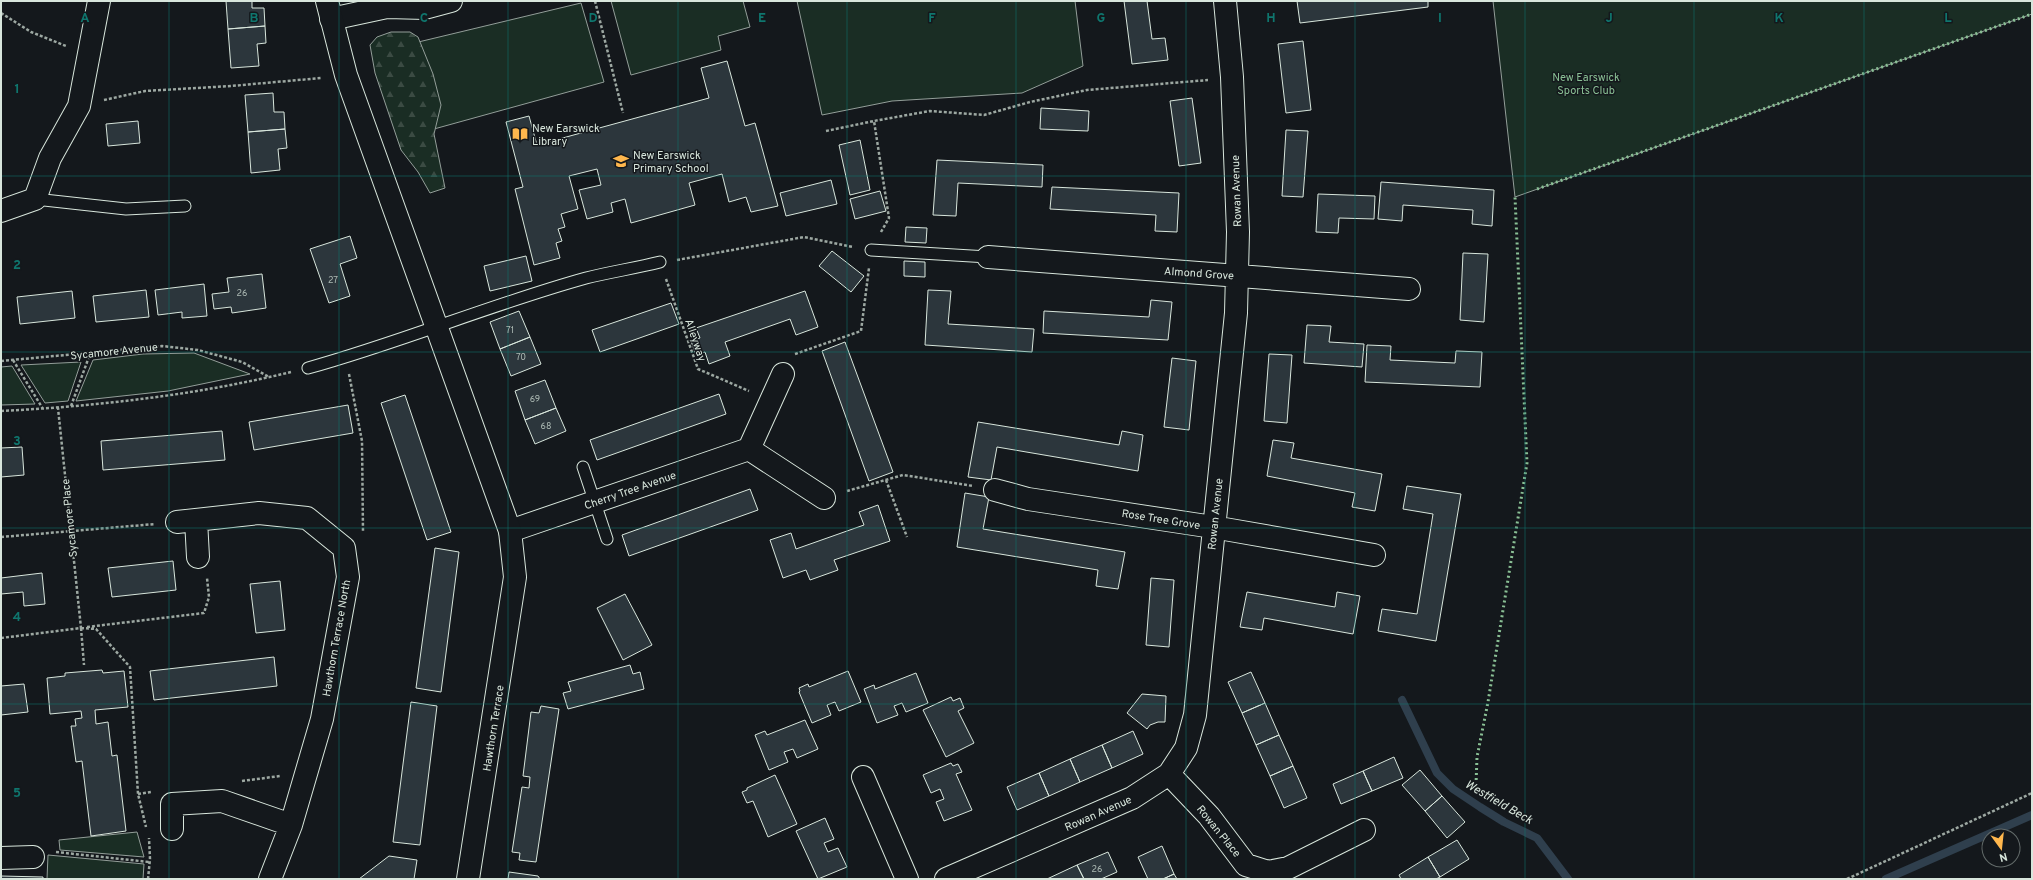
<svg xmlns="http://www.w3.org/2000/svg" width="2033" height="880" viewBox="0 0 2033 880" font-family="Overpass,sans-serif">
<defs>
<pattern id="forest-firs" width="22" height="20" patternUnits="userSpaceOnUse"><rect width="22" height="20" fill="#1a2d24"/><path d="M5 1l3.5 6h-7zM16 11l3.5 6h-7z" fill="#3b4b43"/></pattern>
</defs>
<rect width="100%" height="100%" fill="#14181c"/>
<!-- green -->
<path fill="#1a2d24" stroke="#939e99" d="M 611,1 L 743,1 L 750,27 L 718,36 L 721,50 L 631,75 Z
M 797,1 L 1075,1 L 1083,66 L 1022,93 L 892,101 L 822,115 Z
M 1493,1 L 2032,1 L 2032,14 L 1515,197 Z
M 581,3 L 604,82 L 434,129 L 410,44 Z
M 194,353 L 250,374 L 168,391 L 76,401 L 93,360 L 143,354 Z
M 81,362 L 68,401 L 45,403 L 21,365 Z
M 12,366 L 35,404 L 1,405 L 1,367 Z
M 137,832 L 144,857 L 60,850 L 59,840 Z
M 48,855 L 144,864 L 143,879 L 47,879 Z"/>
<!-- forest -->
<path fill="url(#forest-firs)" stroke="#939e99" d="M 391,32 L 410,32 L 418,37 L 433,74 L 441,105 L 434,134 L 445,188 L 430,193 L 418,172 L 401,150 L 375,73 L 370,45 L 377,37 Z"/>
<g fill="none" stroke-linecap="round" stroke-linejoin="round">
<!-- stream -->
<path stroke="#2f3f4d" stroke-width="8" d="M 1402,700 L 1437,773 L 1453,789 L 1480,807 L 1504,822 L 1537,838 L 1568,879
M 1886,879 L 2032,815"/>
</g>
<!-- building -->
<path fill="#2c363c" stroke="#d8e6dc" d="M 226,1 L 252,1 L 252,8 L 264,8 L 265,26 L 228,29 Z
M 1124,1 L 1147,1 L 1152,39 L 1165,38 L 1168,60 L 1132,64 Z
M 1297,1 L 1428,1 L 1428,7 L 1300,23 Z
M 265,26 L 266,43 L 257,44 L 259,66 L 231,68 L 228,29 Z
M 1303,41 L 1311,110 L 1286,113 L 1278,44 Z
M 727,61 L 745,126 L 755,123 L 778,206 L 751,212 L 746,197 L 729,202 L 722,174 L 689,183 L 695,205 L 631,223 L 625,199 L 611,203 L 613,212 L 587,219 L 579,190 L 601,185 L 597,169 L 569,176 L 578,209 L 561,214 L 565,227 L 558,229 L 562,241 L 556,243 L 560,258 L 534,265 L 515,189 L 523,187 L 506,122 L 529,116 L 537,145 L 709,98 L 701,68 Z
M 273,93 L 274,112 L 284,112 L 285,129 L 248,132 L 245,95 Z
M 1192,98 L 1201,163 L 1179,166 L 1170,101 Z
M 1041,108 L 1089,111 L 1088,131 L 1040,129 Z
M 138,121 L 140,143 L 108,146 L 106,124 Z
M 285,129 L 287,148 L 278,149 L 280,170 L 251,173 L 248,132 Z
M 1286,130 L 1308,131 L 1303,197 L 1282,196 Z
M 860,140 L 870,190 L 850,195 L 839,145 Z
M 937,160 L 1043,165 L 1042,187 L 958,183 L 956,216 L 933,215 Z
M 831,180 L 837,204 L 786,216 L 780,193 Z
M 1381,182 L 1494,190 L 1492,226 L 1472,224 L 1473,210 L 1403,205 L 1402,221 L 1378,219 Z
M 1052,187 L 1179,193 L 1177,232 L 1155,231 L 1156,215 L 1050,209 Z
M 880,191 L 886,211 L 855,219 L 850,199 Z
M 1318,194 L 1375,196 L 1374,219 L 1339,218 L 1338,233 L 1316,232 Z
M 906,227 L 927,228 L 926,243 L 905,242 Z
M 350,236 L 357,258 L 340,264 L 350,296 L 329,303 L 310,249 Z
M 832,251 L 864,276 L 851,292 L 819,266 Z
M 1463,253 L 1488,254 L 1484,322 L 1460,320 Z
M 526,256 L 532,281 L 490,291 L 484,266 Z
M 904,261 L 925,262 L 925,277 L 904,276 Z
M 262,274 L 266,308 L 232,313 L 231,307 L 214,309 L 212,294 L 229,292 L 227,278 Z
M 204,284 L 207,316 L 182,318 L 182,312 L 158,315 L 155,290 Z
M 146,290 L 149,317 L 96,322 L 93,296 Z
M 928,290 L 951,291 L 948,324 L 1034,329 L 1032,352 L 925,345 Z
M 72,291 L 75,318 L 20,324 L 17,297 Z
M 805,291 L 818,327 L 796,335 L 790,319 L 725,342 L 730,356 L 709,364 L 705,352 L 696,355 L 691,341 L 700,338 L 696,328 Z
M 1151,300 L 1172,302 L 1168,340 L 1043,333 L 1044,311 L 1149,317 Z
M 671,303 L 679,324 L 600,352 L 592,330 Z
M 519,311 L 530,337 L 500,349 L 490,322 Z
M 1307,325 L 1331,326 L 1329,342 L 1364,344 L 1362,367 L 1304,363 Z
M 530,337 L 541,364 L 511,376 L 500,349 Z
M 845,342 L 893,472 L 869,481 L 822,351 Z
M 1367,345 L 1391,346 L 1390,360 L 1455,363 L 1456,351 L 1482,352 L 1480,387 L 1365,382 Z
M 1269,354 L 1292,355 L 1287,423 L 1264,421 Z
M 1172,358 L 1196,361 L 1189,430 L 1164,427 Z
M 545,380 L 556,408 L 525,420 L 515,391 Z
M 719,394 L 726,414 L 597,460 L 590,440 Z
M 405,395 L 451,532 L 427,540 L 381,403 Z
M 348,405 L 353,433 L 254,450 L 249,422 Z
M 556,408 L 566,431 L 535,444 L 525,420 Z
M 978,422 L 1119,445 L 1122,431 L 1143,435 L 1138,471 L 997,447 L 991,480 L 968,477 Z
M 222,431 L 225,460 L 103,470 L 101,441 Z
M 1273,440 L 1294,443 L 1291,458 L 1382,474 L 1375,511 L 1352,507 L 1355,493 L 1267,476 Z
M 22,447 L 24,475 L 1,477 L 1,448 Z
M 1407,486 L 1461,494 L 1436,641 L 1378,631 L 1382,609 L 1417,614 L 1433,514 L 1403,509 Z
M 750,489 L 758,510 L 629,556 L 622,535 Z
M 965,493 L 989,497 L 983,529 L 1125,552 L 1118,589 L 1096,586 L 1098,570 L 957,547 Z
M 878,505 L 890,541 L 834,560 L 838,570 L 810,580 L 806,570 L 783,578 L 770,540 L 791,533 L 796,549 L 864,525 L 859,512 Z
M 435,548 L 459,552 L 441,692 L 416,688 Z
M 173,561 L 176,590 L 112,597 L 108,568 Z
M 42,573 L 45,604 L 24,606 L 23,592 L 1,594 L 1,578 Z
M 1151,578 L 1174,580 L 1169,647 L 1146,645 Z
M 280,581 L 285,630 L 256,633 L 250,584 Z
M 1247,592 L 1335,607 L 1337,592 L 1360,596 L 1353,634 L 1264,618 L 1262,630 L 1240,627 Z
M 625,594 L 652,645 L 623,660 L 597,608 Z
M 274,657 L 277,686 L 154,700 L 150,671 Z
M 630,665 L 633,674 L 640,672 L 644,689 L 568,709 L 563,693 L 571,691 L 568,682 Z
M 102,670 L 103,673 L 124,671 L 128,707 L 95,710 L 96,724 L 108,722 L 112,756 L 117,755 L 126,831 L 91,836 L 82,761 L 76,762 L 71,726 L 76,726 L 75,719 L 82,718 L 81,711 L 50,714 L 47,678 L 65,676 L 65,673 Z
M 848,671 L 861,702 L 839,711 L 835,702 L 827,705 L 831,715 L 812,723 L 799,692 L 800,691 L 799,688 L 808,684 L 809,687 Z
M 1251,672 L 1265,703 L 1242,713 L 1228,682 Z
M 916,673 L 928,703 L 906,712 L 902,703 L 894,706 L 898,715 L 877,723 L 864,689 L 874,685 L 875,689 Z
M 24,684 L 28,712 L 1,715 L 1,686 Z
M 1142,694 L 1166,696 L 1165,722 L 1158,722 L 1150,725 L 1147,729 L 1127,713 Z
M 951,697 L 953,701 L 960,698 L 964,708 L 958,711 L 974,743 L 946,757 L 923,710 Z
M 411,702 L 437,706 L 420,845 L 393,842 Z
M 1265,703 L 1279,735 L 1256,745 L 1242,713 Z
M 541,706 L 559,709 L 536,862 L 519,860 L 520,853 L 512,852 L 522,787 L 529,788 L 530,777 L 523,776 L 531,712 L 539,713 Z
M 805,720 L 818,749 L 797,758 L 793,749 L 784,752 L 788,762 L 769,770 L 755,735 L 765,731 L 767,735 Z
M 1133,731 L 1143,754 L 1112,768 L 1102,745 Z
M 1279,735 L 1293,766 L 1270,776 L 1256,745 Z
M 1102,745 L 1112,768 L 1080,782 L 1070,759 Z
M 1394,757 L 1403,778 L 1372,791 L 1363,771 Z
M 1070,759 L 1080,782 L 1049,796 L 1039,773 Z
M 951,763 L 953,766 L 958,764 L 962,772 L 956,774 L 972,810 L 944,821 L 936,802 L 944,799 L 940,789 L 931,793 L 923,775 Z
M 1293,766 L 1307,798 L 1284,808 L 1270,776 Z
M 1420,770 L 1442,796 L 1425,811 L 1402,785 Z
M 1363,771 L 1372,791 L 1341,804 L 1333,784 Z
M 1039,773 L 1049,796 L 1017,810 L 1007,787 Z
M 775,775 L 797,824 L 768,837 L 753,801 L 747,803 L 742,792 L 747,790 L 747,788 Z
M 1442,796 L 1465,822 L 1447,838 L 1425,811 Z
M 825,818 L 834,839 L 824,843 L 828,852 L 838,848 L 847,867 L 818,879 L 796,831 Z
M 1457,840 L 1469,859 L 1440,877 L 1428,857 Z
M 1162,846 L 1174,874 L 1163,879 L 1148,879 L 1138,857 Z
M 1108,852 L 1117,872 L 1101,879 L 1084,879 L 1077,865 Z
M 389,856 L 417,860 L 414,879 L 359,879 Z
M 1428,857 L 1440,877 L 1436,879 L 1401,879 L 1399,875 Z
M 1077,865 L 1084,879 L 1047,879 Z
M 509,872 L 538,876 L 540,879 L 508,879 Z
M 1174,874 L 1177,879 L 1163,879 Z
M 1,876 L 43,877 L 43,879 L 1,879 Z"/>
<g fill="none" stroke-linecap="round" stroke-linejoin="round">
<defs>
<path id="service" d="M 35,199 L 126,209 L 185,206
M 871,250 L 988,257
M 308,368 C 402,342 492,304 586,278 C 610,272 636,268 660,262
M 583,467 L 607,539"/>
<path id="minor" d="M 331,19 L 387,7 L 425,8 L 451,1
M 1,211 L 35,199 L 50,158 L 79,106 L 99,1
M 988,257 L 1409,289
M 749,449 L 824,498
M 995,490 L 1028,499 L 1213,527 L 1374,555
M 196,520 L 198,557
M 177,522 L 259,513 L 307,518 L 344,548 L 348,577 L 322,719 L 291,825 L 270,879
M 510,531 L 749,449 L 783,374
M 1169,774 L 1209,816 L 1246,865 L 1268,872 L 1288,868 L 1364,830
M 863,777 L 907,879
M 172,829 L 172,804 L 222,801 L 291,825
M 1,858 L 33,857
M 946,879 L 1132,798 L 1169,774 L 1186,748 L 1195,715 L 1236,313 L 1238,232 L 1232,77 L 1225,1"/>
<path id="tertiary" d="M 327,1 L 346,75 L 510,531 L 515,577 L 468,879"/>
</defs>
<!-- service casing -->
<use href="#service" stroke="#d8e6dc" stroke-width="13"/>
<!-- minor casing -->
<use href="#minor" stroke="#d8e6dc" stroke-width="24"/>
<!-- tertiary casing -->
<use href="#tertiary" stroke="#d8e6dc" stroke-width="24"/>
<!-- path -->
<path stroke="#9da8a2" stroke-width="2.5" stroke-dasharray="3 2" stroke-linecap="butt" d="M 595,1 L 623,113
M 1,13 L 31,32 L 66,46
M 104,100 L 145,91 L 231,86 L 321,78
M 826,131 L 874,121
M 881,232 L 889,218 L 874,121 L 930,111 L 984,115 L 1030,102 L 1087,90 L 1208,80
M 677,260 L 804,237 L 853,247
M 666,279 L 698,369 L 749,391
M 795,354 L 861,331 L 869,268
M 13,360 L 43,409
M 1,361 L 162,346 L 198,350 L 242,362 L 269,377
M 349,374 L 362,441 L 363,532
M 71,406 L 90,354
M 1,411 C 99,406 196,395 291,372
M 886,480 L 907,537
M 847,491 L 903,475 L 973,486
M 1,537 L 155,524
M 87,627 L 204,613 L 209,597 L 207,578
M 81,628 L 96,629 L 130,667 L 138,794 L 146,827
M 81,628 L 84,665
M 1,638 L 81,628 L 58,408
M 242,781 L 280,776
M 138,794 L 151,792
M 56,852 L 149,862
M 148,879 L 150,859 L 149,838
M 1847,879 L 2032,793"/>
<!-- service -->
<use href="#service" stroke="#14181c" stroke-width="11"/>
<!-- minor -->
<use href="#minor" stroke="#14181c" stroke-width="22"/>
<!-- tertiary -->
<use href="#tertiary" stroke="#14181c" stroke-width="22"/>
<!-- hedge -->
<path stroke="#8ac095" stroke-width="3" stroke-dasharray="2 3" stroke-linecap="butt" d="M 1537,189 L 2032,14
M 1476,785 L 1477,757 L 1488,702 L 1527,463 L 1515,197"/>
</g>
<!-- grid -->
<path fill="none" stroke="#0f766e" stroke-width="1" stroke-opacity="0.55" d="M 169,1 L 169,879M 339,1 L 339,879M 508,1 L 508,879M 678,1 L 678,879M 847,1 L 847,879M 1016,1 L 1016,879M 1186,1 L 1186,879M 1355,1 L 1355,879M 1525,1 L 1525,879M 1694,1 L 1694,879M 1864,1 L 1864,879M 1,176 L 2032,176M 1,352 L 2032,352M 1,528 L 2032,528M 1,704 L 2032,704"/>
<!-- icons -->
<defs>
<symbol id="library-bare" viewBox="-9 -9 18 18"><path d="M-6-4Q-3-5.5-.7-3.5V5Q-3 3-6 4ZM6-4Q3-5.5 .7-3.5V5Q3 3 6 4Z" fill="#ffb74d" stroke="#14181c" stroke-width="2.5" paint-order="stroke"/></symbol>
<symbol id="school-bare" viewBox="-9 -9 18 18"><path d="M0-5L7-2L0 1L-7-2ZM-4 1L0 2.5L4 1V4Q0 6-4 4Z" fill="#ffb74d" stroke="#14181c" stroke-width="2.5" paint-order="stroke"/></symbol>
</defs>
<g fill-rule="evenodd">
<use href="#library-bare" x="509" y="123" width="22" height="22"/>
<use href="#school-bare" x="610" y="150" width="22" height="22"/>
</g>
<g text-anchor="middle" stroke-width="3" stroke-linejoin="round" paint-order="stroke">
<!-- number labels -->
<g font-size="9" fill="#adbab4">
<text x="333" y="283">27</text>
<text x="242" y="296">26</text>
<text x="510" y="333">71</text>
<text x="521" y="360">70</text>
<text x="535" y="402">69</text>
<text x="546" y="429">68</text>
<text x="1097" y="872">26</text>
</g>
<!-- park labels -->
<g font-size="11" fill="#8ac095" stroke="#14181c">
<text x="1586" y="81">New Earswick<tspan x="1586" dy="13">Sports Club</tspan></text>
</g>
<!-- poi labels -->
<g font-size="11" fill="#d8e6dc" stroke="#14181c" text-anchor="start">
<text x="532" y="132">New Earswick<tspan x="532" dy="13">Library</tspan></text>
<text x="633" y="159">New Earswick<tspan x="633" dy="13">Primary School</tspan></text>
</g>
<!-- street labels -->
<g font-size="11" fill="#d8e6dc" stroke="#14181c">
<text transform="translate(1236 191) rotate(-92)" y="4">Rowan Avenue</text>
<text transform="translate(1199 273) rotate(4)" y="4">Almond Grove</text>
<text transform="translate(696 340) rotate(71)" y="4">Alleyway</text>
<text transform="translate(114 351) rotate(-6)" y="4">Sycamore Avenue</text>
<text transform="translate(630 490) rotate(-19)" y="4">Cherry Tree Avenue</text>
<text transform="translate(1215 514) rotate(-84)" y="4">Rowan Avenue</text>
<text transform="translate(69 518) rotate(-96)" y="4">Sycamore Place</text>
<text transform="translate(1161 519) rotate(9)" y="4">Rose Tree Grove</text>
<text transform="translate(336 638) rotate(-80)" y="4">Hawthorn Terrace North</text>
<text transform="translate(493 728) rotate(-81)" y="4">Hawthorn Terrace</text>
<text transform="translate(1098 813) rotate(-24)" y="4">Rowan Avenue</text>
<text transform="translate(1219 831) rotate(51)" y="4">Rowan Place</text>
</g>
<!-- water labels -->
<g font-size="12" font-style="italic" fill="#d8e6dc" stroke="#14181c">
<text transform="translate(1499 802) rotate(30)" y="4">Westfield Beck</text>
</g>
</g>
<g font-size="13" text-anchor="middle" font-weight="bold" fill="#0f766e" stroke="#14181c" stroke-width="3" stroke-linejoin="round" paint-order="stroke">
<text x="85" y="22">A</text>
<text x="254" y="22">B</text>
<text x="424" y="22">C</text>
<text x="593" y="22">D</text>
<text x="762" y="22">E</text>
<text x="932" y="22">F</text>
<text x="1101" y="22">G</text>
<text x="1271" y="22">H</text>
<text x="1440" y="22">I</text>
<text x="1609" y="22">J</text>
<text x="1779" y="22">K</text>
<text x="1948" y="22">L</text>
<text x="17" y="93">1</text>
<text x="17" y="269">2</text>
<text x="17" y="445">3</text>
<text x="17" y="621">4</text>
<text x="17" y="797">5</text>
</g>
<!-- border -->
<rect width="2033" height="880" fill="none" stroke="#d8e6dc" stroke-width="4"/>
<!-- north arrow -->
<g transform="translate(2001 848) rotate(165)"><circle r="19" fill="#14181c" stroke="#626a69"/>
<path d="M0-3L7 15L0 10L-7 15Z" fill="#ffb74d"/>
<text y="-6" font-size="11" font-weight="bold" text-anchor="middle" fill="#d8e6dc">N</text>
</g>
</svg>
